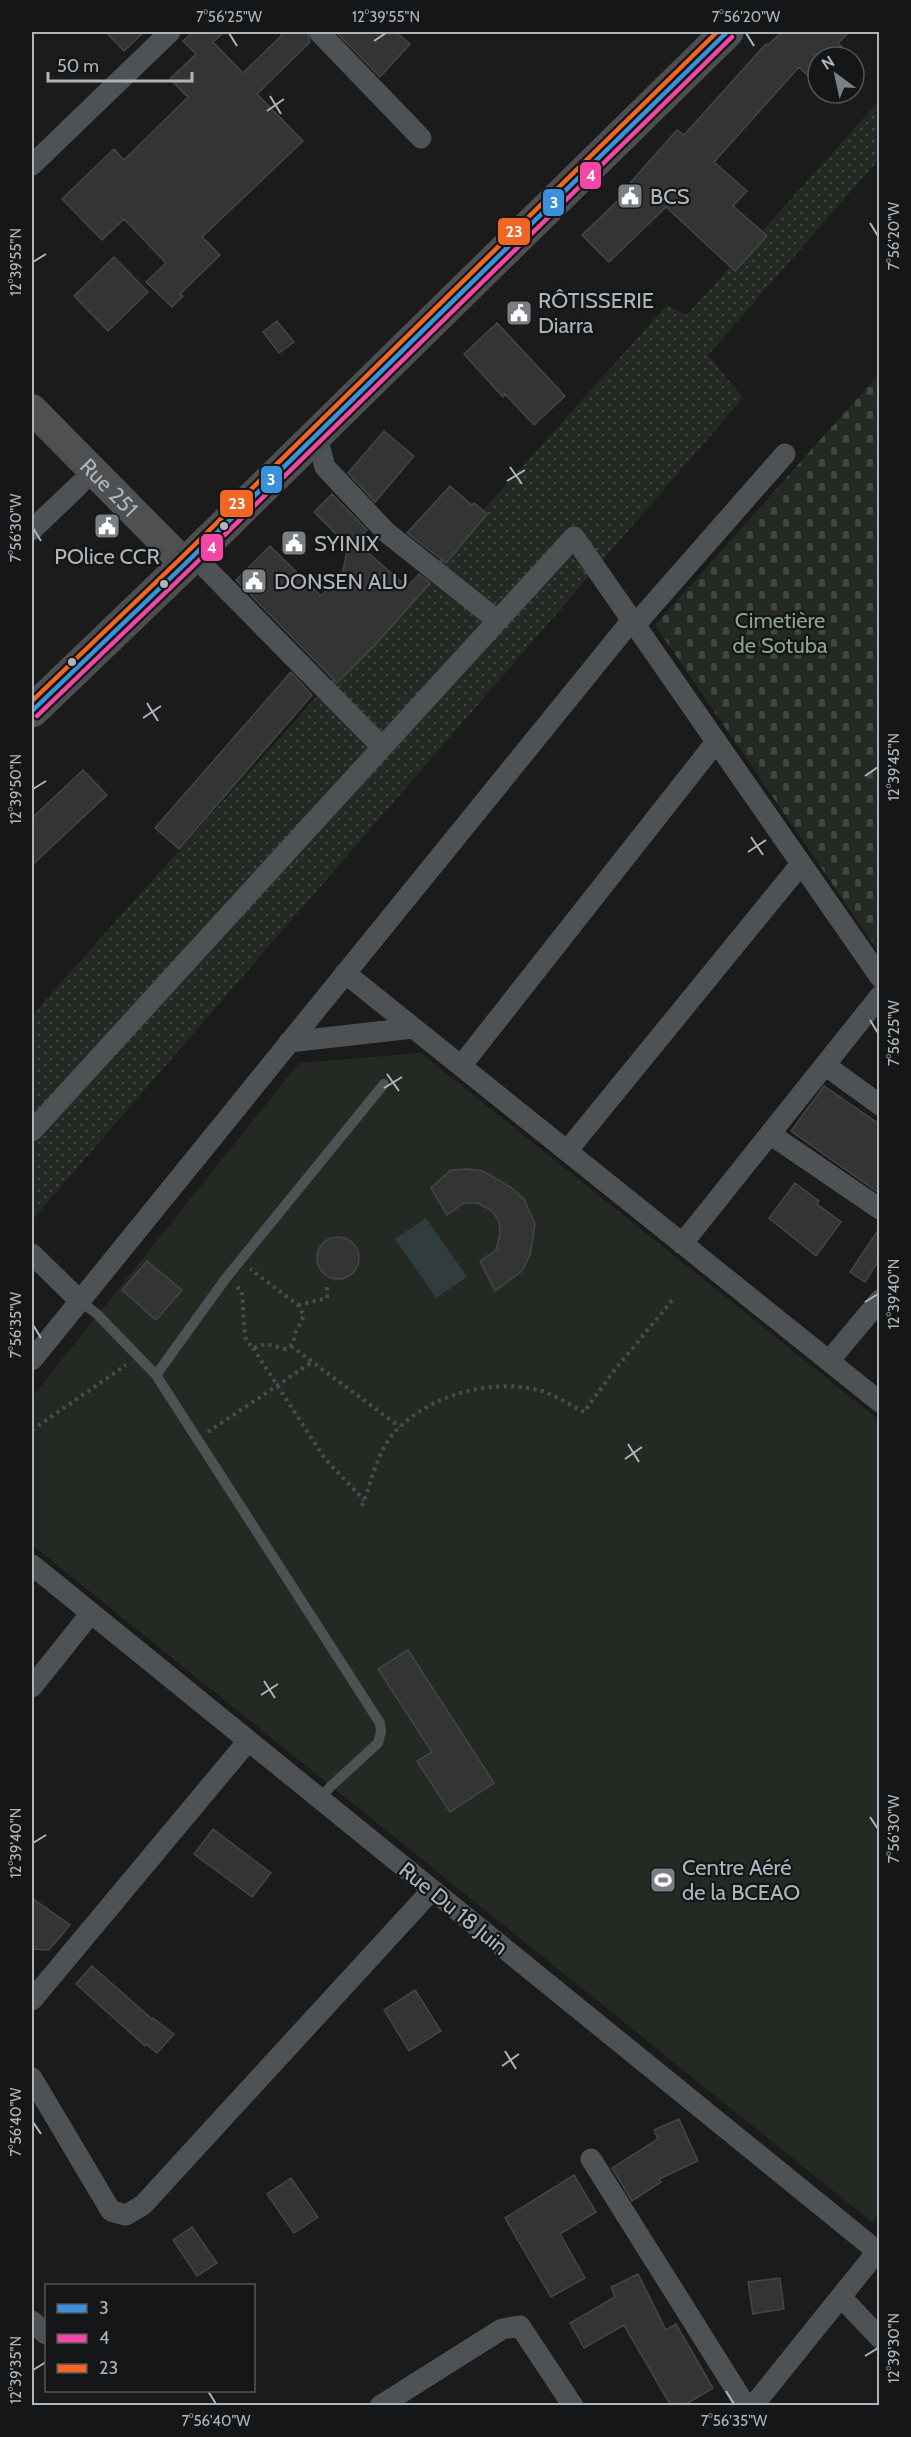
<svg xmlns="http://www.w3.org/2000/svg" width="911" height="2437" viewBox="0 0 911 2437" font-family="Cabin,sans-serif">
<defs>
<pattern id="green-dots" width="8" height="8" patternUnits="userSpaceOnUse" patternTransform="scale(1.5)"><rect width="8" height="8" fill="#242a23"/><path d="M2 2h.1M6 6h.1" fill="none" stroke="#414741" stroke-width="1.8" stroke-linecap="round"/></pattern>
<pattern id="cemetery-stones" width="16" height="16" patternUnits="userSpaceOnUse" patternTransform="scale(1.5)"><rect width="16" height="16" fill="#242a23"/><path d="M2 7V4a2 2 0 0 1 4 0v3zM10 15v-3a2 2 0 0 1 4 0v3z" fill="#414741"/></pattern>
</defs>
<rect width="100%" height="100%" fill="#1b1b1b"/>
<!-- green -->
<path fill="url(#green-dots)" d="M 879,101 L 879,159 L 708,355 L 743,398 L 32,1220 L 32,1015 L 667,305 L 687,315 Z"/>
<!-- cemetery -->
<path fill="url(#cemetery-stones)" d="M 879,374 L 879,952 L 655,625 Z"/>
<!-- pitch -->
<path fill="#242a23" d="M 421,1053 L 879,1420 L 879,2214 L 873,2223 L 32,1545 L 32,1397 L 299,1063 Z"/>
<!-- water -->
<path fill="#303c3e" d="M 426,1218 L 467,1277 L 436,1298 L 395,1239 Z"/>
<!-- building -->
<path fill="#343435" stroke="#434647" stroke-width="1.5" d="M 106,32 L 144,32 L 124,51 Z
M 193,32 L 224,32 L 213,42 L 243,73 L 285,32 L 307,32 L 310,42 L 257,94 L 303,141 L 202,237 L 220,255 L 180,294 L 183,296 L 172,307 L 146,282 L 166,263 L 124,219 L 102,240 L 62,199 L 114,149 L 124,160 L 188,97 L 170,79 L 196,54 L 183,41 Z
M 336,32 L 396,32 L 410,44 L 380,77 Z
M 782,32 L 849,32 L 838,43 L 852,57 L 818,57 L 818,86 L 799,67 L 714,162 L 747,191 L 733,206 L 767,236 L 735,271 L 666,207 L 609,262 L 582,235 L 633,186 L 630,183 L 677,130 L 684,135 L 766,44 L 768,45 Z
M 114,257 L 148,292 L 108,331 L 74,296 Z
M 277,321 L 294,342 L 279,353 L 263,332 Z
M 497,323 L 565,396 L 534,425 L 505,394 L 503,397 L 464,354 Z
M 384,431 L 414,456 L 375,502 L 348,473 Z
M 450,486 L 472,505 L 474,503 L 487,514 L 446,563 L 407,533 Z
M 332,494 L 367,530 L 355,541 L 407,587 L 419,574 L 430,583 L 376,644 L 337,683 L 236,580 L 270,546 L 321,596 L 343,571 L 348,546 L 314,512 Z
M 291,672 L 312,695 L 179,849 L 155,828 Z
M 83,770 L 107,795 L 32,865 L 32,818 Z
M 824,1086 L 879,1124 L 879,1193 L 791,1131 Z
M 467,1169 L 483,1171 L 512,1188 L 524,1199 L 535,1224 L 530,1255 L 522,1271 L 495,1291 L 480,1261 L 496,1250 L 500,1234 L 499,1221 L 491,1210 L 477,1203 L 464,1203 L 447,1215 L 431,1188 L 451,1170 Z
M 795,1183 L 819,1201 L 817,1204 L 841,1222 L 816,1256 L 769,1218 Z
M 879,1229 L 879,1260 L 865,1282 L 850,1272 Z
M317 1258a21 21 0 1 1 42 0a21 21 0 1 1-42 0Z
M 147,1261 L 182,1290 L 156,1320 L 122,1290 Z
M 408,1650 L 494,1783 L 450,1812 L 417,1761 L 432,1752 L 378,1669 Z
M 213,1829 L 271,1873 L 252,1897 L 194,1854 Z
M 32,1898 L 70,1925 L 49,1950 L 32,1949 Z
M 92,1966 L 152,2019 L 153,2018 L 174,2034 L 157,2053 L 146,2044 L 145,2046 L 76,1984 Z
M 415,1990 L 441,2031 L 409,2051 L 384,2010 Z
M 679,2119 L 698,2161 L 659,2179 L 661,2182 L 632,2201 L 612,2168 L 658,2139 L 654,2130 Z
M 574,2175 L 596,2212 L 560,2234 L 585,2278 L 551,2297 L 505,2218 Z
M 291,2178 L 318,2217 L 294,2233 L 267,2194 Z
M 192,2227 L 217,2263 L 197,2276 L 173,2240 Z
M 638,2274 L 666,2330 L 676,2324 L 713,2388 L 683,2406 L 671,2406 L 624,2325 L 584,2348 L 570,2323 L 615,2297 L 611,2287 Z
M 780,2278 L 784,2309 L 753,2314 L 748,2282 Z"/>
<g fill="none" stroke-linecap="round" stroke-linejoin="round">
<!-- path -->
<path stroke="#4b4d4f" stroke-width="4" stroke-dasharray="3 4.5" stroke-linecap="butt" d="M 237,1287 L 242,1291 L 244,1327 L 246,1340 L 253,1348 L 266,1344 L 286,1349 L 293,1344 L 296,1331 L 304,1316 L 298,1305 L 250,1269
M 298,1305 L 327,1298 L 327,1284
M 291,1346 L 400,1427
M 253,1348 L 325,1459 L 364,1500
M 32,1430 L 126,1365
M 208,1432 L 312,1362
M 362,1506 C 371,1483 377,1453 393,1434 C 427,1395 493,1377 542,1391 C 556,1396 571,1405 584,1412 L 613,1372 L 674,1298"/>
<!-- service -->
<path stroke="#4f5254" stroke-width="10" d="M 80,1301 L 97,1314 L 156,1375
M 320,1799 L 330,1787 L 378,1743 L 381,1732 L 380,1723 L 156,1375 L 226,1278 L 384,1084"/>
<!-- minor -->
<path stroke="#4f5254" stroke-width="21" d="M 319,32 L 421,138
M 32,165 L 170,32
M 316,434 L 325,467 L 386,532 L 497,620
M 32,530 L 80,484
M 193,555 L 382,747
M 635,625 L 785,454
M 345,973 L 880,1402
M 289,1042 L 413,1028
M 825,1065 L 880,1105
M 461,1066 L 716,742
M 32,1131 L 574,537 L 880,977
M 770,1134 L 880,1209
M 567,1151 L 801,864
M 682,1244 L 880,996
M 32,1254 L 80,1301
M 32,1360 L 632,620
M 829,1361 L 880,1300
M 32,1565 L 877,2251
M 32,1687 L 91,1613
M 32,2000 L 248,1741
M 32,2078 L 111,2211 L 126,2215 L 143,2205 L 432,1890
M 591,2159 L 746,2406
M 841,2297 L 880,2338
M 32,2321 L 46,2334
M 380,2406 L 502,2329 L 520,2326 L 573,2406
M 753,2406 L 880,2248"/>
<!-- secondary -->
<path stroke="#4e5052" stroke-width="30" id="s1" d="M 32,409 L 185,564"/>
<!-- primary -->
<path stroke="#4c4e50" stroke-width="33" d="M 32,711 L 185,564 L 727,32"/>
<defs>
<path id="bus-1" d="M 32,711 L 185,564 L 727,32"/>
<path id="bus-2" d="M 37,716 L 190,569 L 732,37"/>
<path id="bus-3" d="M 32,701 L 180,559 L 717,32"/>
</defs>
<!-- bus-1 casing -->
<use href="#bus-1" stroke="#151617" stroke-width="9"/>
<!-- bus-2 casing -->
<use href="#bus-2" stroke="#151617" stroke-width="9"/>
<!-- bus-3 casing -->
<use href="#bus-3" stroke="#151617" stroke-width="9"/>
<!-- bus-1 -->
<use href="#bus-1" stroke="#3a90db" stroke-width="4.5"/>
<!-- bus-2 -->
<use href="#bus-2" stroke="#f346a5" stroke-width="4.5"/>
<!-- bus-3 -->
<use href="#bus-3" stroke="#f26522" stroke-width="4.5"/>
</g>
<!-- ticks -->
<path fill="none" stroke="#adb5bb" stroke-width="2" d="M 229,33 L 237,46M 746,33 L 754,46M 374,41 L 386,33M 270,96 L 281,114M 267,111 L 284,99M 870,223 L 878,236M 33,262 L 46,254M 510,467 L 522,484M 507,481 L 525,470M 33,528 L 41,541M 147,703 L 158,721M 143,718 L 161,706M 865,776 L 878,767M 33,789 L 46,781M 751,837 L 763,855M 748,852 L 766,840M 870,1020 L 878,1033M 387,1074 L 399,1091M 384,1088 L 402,1077M 865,1302 L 878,1294M 33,1325 L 41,1338M 628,1444 L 639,1462M 625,1459 L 642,1447M 264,1681 L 275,1698M 261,1695 L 278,1684M 870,1817 L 878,1829M 33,1843 L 46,1835M 505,2051 L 516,2069M 502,2066 L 519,2054M 33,2122 L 41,2134M 865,2356 L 878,2348M 33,2370 L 46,2362M 208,2391 L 216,2404M 726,2391 L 734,2404"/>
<!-- icons -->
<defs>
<symbol id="civic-square" viewBox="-11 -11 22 22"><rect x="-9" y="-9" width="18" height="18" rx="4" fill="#7a7f83" stroke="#151617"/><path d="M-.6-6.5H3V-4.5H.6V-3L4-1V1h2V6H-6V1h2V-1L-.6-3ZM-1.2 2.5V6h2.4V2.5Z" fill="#fff"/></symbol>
<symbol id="stadium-square" viewBox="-11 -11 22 22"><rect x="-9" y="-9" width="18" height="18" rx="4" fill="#7a7f83" stroke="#151617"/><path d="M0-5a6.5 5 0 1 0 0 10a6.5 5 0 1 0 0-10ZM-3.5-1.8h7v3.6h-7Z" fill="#fff"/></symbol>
</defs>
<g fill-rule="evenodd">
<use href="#civic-square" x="615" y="181" width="30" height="30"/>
<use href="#civic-square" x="504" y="298" width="30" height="30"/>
<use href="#civic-square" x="92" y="511" width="30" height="30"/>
<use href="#civic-square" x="279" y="528" width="30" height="30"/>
<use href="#civic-square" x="239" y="566" width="30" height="30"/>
<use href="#stadium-square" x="648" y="1865" width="30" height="30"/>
</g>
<!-- markers -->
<g fill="#adb5bb" stroke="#151617" stroke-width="2">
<circle cx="224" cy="526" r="5"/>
<circle cx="164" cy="584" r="5"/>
<circle cx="72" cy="662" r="5"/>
</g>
<g text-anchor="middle" stroke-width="4.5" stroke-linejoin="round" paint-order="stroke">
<!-- poi labels -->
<g font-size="22" fill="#adb5bb" stroke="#151617" text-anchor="start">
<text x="650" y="204">BCS</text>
<text x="538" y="308">RÔTISSERIE<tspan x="538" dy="25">Diarra</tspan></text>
<text x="314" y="551">SYINIX</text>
<text x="107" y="564" text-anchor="middle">POlice CCR</text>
<text x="274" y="589">DONSEN ALU</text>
<text x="682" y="1875">Centre Aéré<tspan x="682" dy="25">de la BCEAO</tspan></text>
</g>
<!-- street labels -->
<g font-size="22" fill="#adb5bb" stroke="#151617">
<text dy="8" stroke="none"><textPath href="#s1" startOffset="110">Rue 251</textPath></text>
<text transform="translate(454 1908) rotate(39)" y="8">Rue Du 18 Juin</text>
</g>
<!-- park labels -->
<g font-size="22" fill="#8aa685" stroke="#151617">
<text x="780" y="628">Cimetière<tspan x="780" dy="25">de Sotuba</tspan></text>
</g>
</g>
<g stroke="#151617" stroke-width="2">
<rect x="579" y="161" width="23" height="29" rx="6" fill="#f346a5"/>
<rect x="542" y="188" width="23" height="29" rx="6" fill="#3a90db"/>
<rect x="497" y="217" width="34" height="29" rx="6" fill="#f26522"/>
<rect x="260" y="465" width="23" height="29" rx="6" fill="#3a90db"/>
<rect x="219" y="489" width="35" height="29" rx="6" fill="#f26522"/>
<rect x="200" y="533" width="24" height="29" rx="6" fill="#f346a5"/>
</g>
<g font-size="16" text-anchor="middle" font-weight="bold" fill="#fff">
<text x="591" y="181">4</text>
<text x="554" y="208">3</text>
<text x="514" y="237">23</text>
<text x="271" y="485">3</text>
<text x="237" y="509">23</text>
<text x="212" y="553">4</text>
</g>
<!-- border -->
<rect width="911" height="2437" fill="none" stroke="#151617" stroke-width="66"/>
<!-- legend -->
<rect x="45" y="2284" width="210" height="108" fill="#151617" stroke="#525659" stroke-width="1.5"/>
<rect x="57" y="2304" width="30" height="9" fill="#3a90db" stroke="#525659" stroke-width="1.5"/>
<text x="99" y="2314" font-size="18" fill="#adb5bb">3</text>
<rect x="57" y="2334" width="30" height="9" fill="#f346a5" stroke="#525659" stroke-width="1.5"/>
<text x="99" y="2344" font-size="18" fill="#adb5bb">4</text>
<rect x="57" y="2364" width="30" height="9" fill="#f26522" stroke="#525659" stroke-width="1.5"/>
<text x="99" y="2374" font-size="18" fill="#adb5bb">23</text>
<!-- north arrow -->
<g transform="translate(836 75) rotate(327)"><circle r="28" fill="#151617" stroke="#525659" stroke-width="1.5"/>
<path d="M0-4.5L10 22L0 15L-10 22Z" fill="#7a7f83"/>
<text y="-9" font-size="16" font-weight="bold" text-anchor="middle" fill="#adb5bb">N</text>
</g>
<!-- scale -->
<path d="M48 72v9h144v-9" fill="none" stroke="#adb5bb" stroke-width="3"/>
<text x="57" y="72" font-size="18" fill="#adb5bb" stroke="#151617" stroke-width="4.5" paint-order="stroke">50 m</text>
<rect x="33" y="33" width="845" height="2371" fill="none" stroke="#adb5bb" stroke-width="2"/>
<g font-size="15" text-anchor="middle" fill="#adb5bb">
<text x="229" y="22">7°56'25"W</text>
<text x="386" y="22">12°39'55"N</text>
<text x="746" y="22">7°56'20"W</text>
<text transform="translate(894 236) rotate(-90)" y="5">7°56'20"W</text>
<text transform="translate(16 262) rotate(-90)" y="5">12°39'55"N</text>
<text transform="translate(16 528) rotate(-90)" y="5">7°56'30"W</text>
<text transform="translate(894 767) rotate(-90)" y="5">12°39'45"N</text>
<text transform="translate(16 789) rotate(-90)" y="5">12°39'50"N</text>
<text transform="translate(894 1033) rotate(-90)" y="5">7°56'25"W</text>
<text transform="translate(894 1294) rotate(-90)" y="5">12°39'40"N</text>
<text transform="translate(16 1325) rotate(-90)" y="5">7°56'35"W</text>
<text transform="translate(894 1829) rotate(-90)" y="5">7°56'30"W</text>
<text transform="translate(16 1843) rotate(-90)" y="5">12°39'40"N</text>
<text transform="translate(16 2122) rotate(-90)" y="5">7°56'40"W</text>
<text transform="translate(894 2348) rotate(-90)" y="5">12°39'30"N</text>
<text transform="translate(16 2370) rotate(-90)" y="5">12°39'35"N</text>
<text x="216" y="2426">7°56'40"W</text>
<text x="734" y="2426">7°56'35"W</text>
</g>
</svg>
